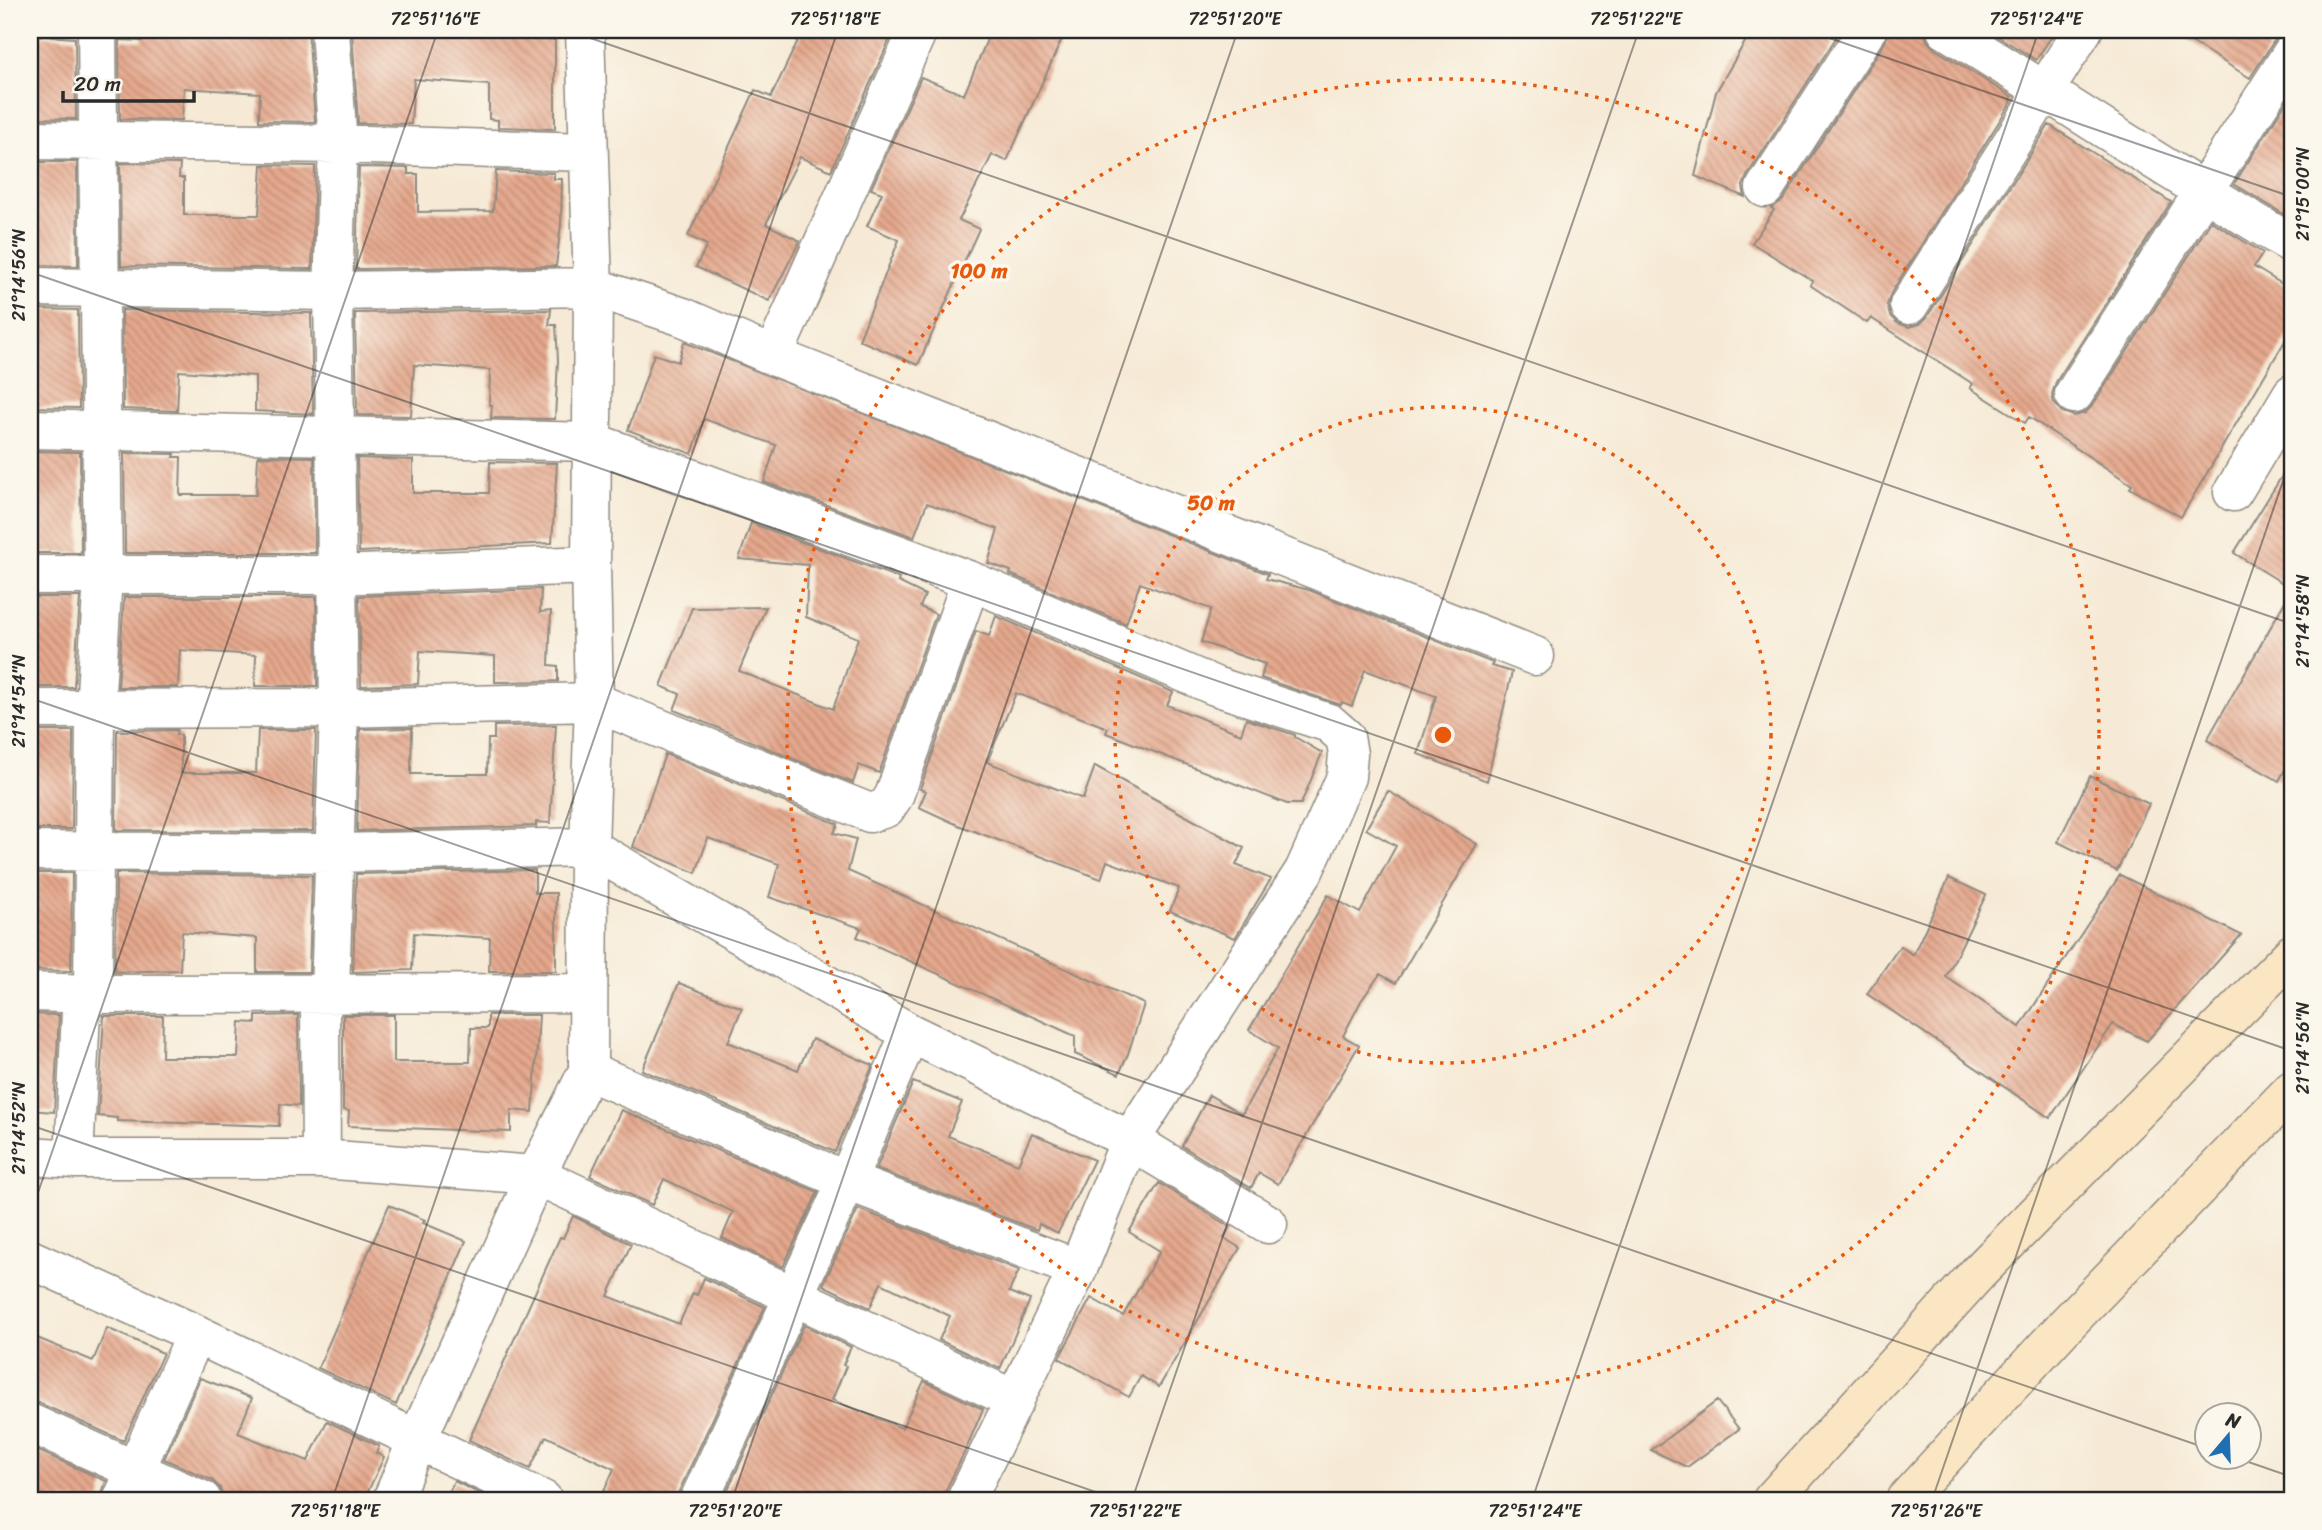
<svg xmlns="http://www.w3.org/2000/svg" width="2322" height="1530" viewBox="0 0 2322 1530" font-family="Sriracha,sans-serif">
<defs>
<pattern id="building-back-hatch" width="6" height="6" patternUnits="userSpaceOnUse" patternTransform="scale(1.75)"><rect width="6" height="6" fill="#e5a88d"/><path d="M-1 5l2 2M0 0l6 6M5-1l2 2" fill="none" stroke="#ba8973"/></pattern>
</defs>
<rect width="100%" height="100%" fill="#fbf7ec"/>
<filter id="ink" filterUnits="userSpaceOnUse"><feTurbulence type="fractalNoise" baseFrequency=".0143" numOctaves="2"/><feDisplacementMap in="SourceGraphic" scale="14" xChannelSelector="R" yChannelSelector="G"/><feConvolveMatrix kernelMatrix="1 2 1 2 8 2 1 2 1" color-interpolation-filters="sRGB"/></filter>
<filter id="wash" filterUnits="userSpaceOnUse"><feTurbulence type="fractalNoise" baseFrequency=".00686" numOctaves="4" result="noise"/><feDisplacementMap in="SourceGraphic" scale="28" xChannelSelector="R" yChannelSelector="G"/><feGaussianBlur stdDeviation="1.57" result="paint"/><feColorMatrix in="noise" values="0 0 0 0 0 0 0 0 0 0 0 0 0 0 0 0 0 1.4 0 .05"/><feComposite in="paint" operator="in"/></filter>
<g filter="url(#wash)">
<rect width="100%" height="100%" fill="#f6ead6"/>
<g id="blocks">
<!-- building -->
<path fill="url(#building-back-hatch)" d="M 143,30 L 308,30 L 315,122 L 259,121 L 260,93 L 184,88 L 182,120 L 120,119 L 119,40 L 142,41 Z
M 372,30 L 534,30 L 534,40 L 555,40 L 555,129 L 498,127 L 498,120 L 489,119 L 489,85 L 414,79 L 411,124 L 358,123 L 352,32 L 372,33 Z
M 803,30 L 894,30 L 831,171 L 800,157 L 766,224 L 800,241 L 769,301 L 696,267 L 707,245 L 688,236 L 755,90 L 771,97 Z
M 991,30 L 1066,30 L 1007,161 L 992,155 L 959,220 L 979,229 L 918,365 L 859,340 L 899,240 L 867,226 L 882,193 L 871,189 L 921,77 L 964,95 Z
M 1752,30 L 1841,30 L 1747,176 L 1743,186 L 1745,197 L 1695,176 L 1716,92 Z
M 1889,30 L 1924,30 L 1927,41 L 1935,49 L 2012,97 L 2010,100 L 2012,101 L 1891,293 L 1887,305 L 1890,316 L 1897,323 L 1909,327 L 1920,324 L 1927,317 L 2049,125 L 2171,202 L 2056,382 L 2052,394 L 2054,403 L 2062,412 L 2074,416 L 2085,413 L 2092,406 L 2211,221 L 2263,253 L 2254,267 L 2292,290 L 2292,329 L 2181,517 L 2130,488 L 2132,485 L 2029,417 L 2025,423 L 1970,388 L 1973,384 L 1871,318 L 1867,323 L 1810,285 L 1813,281 L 1752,243 L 1774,210 L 1771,208 L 1783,200 L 1885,42 Z
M 1988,30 L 2056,30 L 2036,60 Z
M 2172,30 L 2292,30 L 2292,31 L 2281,34 L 2274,41 L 2250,78 Z
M 30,35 L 75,38 L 76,119 L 30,118 Z
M 2292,93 L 2292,207 L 2287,216 L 2234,184 Z
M 30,162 L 77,162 L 78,266 L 30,265 Z
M 120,163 L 180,164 L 179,178 L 184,178 L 184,215 L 259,215 L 262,165 L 315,166 L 312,269 L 121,266 Z
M 359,167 L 408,168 L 408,174 L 418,174 L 418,212 L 493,211 L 496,171 L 554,173 L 554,179 L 562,179 L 561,224 L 556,266 L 356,269 Z
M 30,309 L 78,310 L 79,408 L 30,407 Z
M 122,310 L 311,313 L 313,414 L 255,411 L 255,376 L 179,371 L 177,411 L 123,409 Z
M 551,310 L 549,325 L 556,325 L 558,360 L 555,419 L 491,418 L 492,405 L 489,405 L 490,370 L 414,365 L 411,416 L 357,415 L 355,313 Z
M 684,342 L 1268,574 L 1266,579 L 1309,590 L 1493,663 L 1491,666 L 1512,672 L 1487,781 L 1418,754 L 1436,696 L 1365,670 L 1352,706 L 1342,702 L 1341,705 L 1261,678 L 1265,664 L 1201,642 L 1211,609 L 1140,583 L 1126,624 L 1010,574 L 1011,571 L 988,563 L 998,529 L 927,503 L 914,537 L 764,482 L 776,445 L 704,419 L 692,454 L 628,430 L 654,354 L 678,362 Z
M 30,451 L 80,452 L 81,553 L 30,553 Z
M 124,453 L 175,454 L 174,457 L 181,457 L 180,495 L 256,495 L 258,456 L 314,457 L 315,553 L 125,553 Z
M 357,458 L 413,460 L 413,493 L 489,493 L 490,462 L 557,463 L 552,543 L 359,552 Z
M 2292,460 L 2292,757 L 2279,781 L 2207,740 L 2292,589 L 2234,553 Z
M 751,523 L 899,578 L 898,582 L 925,595 L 920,607 L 936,614 L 879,773 L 859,765 L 853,783 L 674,710 L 680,694 L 661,686 L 692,608 L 766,607 L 739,671 L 833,709 L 858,638 L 806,617 L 808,565 L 739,559 Z
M 541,589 L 540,612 L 551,611 L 549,665 L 558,666 L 558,681 L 495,682 L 495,656 L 420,651 L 418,684 L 361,686 L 359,596 Z
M 30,597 L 80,597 L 74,687 L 30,687 Z
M 124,597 L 316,597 L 317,686 L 255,686 L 256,655 L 180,650 L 178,687 L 118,687 Z
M 996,616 L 1173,692 L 1167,705 L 1241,734 L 1246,719 L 1295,735 L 1295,737 L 1322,753 L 1301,804 L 1287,804 L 1106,733 L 1108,728 L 1016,693 L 987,762 L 1083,799 L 1095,766 L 1244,848 L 1236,865 L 1271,879 L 1235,938 L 1170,911 L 1179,888 L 1107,861 L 1101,879 L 958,825 L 919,807 L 926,791 L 920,789 L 976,631 L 989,636 Z
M 556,725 L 550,823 L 536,822 L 536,826 L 357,831 L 360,729 L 412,728 L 411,774 L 487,774 L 488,739 L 494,739 L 494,726 Z
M 177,730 L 176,735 L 181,735 L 181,773 L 256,773 L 258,730 L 316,730 L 313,831 L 116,830 L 117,731 Z
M 30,731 L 73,731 L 72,829 L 30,829 Z
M 665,754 L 838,824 L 834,833 L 856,839 L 848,871 L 1144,1004 L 1128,1054 L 1119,1074 L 1075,1054 L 1075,1036 L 857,937 L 861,928 L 769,897 L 779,864 L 708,838 L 696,873 L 633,847 Z
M 2090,776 L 2149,804 L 2117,871 L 2058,842 Z
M 1388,791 L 1477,844 L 1396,983 L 1380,974 L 1361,1001 L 1343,1036 L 1359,1045 L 1278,1184 L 1259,1173 L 1251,1188 L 1182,1146 L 1209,1095 L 1242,1114 L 1278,1048 L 1249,1030 L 1328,895 L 1360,913 L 1396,846 L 1366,829 Z
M 535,870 L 535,893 L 556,893 L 556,971 L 489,971 L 490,938 L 414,933 L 412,970 L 353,972 L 356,874 Z
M 30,873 L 72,873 L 71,971 L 30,970 Z
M 116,873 L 312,875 L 309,972 L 257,972 L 257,938 L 182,932 L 180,970 L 115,972 Z
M 2120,875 L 2241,935 L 2147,1041 L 2113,1024 L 2050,1118 L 1867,994 L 1900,946 L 1913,955 L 1949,878 L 1986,895 L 1946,977 L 2020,1027 Z
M 679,983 L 742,1008 L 728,1042 L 798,1070 L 812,1039 L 873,1065 L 835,1152 L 642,1070 Z
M 30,1014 L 59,1015 L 54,1112 L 30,1110 Z
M 298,1015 L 299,1106 L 280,1104 L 279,1126 L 117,1121 L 117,1118 L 98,1116 L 104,1016 L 163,1016 L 162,1057 L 238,1057 L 240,1022 L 256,1023 L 256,1016 Z
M 343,1015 L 394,1015 L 394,1062 L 470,1062 L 471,1028 L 488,1028 L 488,1015 L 539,1015 L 533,1112 L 511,1110 L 511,1132 L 348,1126 L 349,1111 L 343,1110 Z
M 913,1082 L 962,1102 L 948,1136 L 1018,1164 L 1032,1133 L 1094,1160 L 1058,1233 L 1039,1224 L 1037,1230 L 876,1169 Z
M 621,1110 L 818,1192 L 783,1267 L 722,1238 L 733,1212 L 664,1179 L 652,1205 L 590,1176 Z
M 1159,1183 L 1230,1227 L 1224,1238 L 1240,1248 L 1159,1387 L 1141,1376 L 1129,1397 L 1059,1358 L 1091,1298 L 1123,1316 L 1160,1251 L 1129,1232 Z
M 389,1205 L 425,1220 L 423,1223 L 466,1241 L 396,1405 L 318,1368 Z
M 858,1209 L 1019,1270 L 1009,1292 L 1030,1300 L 1000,1369 L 939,1340 L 950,1316 L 881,1283 L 870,1308 L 823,1285 Z
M 573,1216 L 631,1244 L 608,1296 L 679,1324 L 693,1293 L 697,1295 L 704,1278 L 765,1307 L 679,1491 L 677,1500 L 600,1500 L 614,1469 L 546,1436 L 530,1469 L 469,1440 L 560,1237 L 563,1238 Z
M 804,1325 L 851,1347 L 843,1365 L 846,1366 L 832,1400 L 902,1428 L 924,1381 L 983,1409 L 966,1449 L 941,1500 L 723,1500 Z
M 107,1328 L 163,1353 L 124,1441 L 39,1403 L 30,1401 L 30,1335 L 93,1361 Z
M 200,1378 L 252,1398 L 238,1433 L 308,1461 L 327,1421 L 379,1446 L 376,1453 L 384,1457 L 364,1500 L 223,1500 L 220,1488 L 212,1480 L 164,1459 Z
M 1717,1401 L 1739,1429 L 1687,1467 L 1651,1450 Z
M 30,1447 L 106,1481 L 100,1500 L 30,1500 Z
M 454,1481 L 493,1500 L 445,1500 Z"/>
</g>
</g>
<g filter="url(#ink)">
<use href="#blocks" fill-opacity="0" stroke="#908a80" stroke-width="2"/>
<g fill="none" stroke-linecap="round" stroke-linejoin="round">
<defs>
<path id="street" d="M 1946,30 C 2062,100 2175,176 2292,244
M 30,140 L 338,144 L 587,152
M 1765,188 L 1867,30
M 30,287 L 333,291 L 593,287 L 683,317 L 773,356 L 1535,656
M 1909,305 L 2083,30
M 773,356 L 918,30
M 2074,394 L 2292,53
M 30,429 L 593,442 L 971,581 L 1215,686 L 1329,723 L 1345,737 L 1348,754 L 1346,777 L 1304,871 L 1130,1140 L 1268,1224
M 2233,492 L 2292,394
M 30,575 L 336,575 L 591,565
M 30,709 L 339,708 L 594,702 L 870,813 L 886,808 L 894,796 L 971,581
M 30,851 L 336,853 L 589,847 L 910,1033 L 1130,1140 L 1078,1269 L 966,1500
M 30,992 L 93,994 L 587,993
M 588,1071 L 847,1181 L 1078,1269
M 30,1156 L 74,1159 L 321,1159 L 536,1175 L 1015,1400
M 74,1159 L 81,1011 L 93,994 L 95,710 L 103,576 L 97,30
M 321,1159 L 320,1011 L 330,993 L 339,708 L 333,291 L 338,144 L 330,30
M 30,1259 L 196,1334 L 543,1500
M 30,1423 L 202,1500
M 122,1500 L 196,1334
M 392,1500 L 417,1440 L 536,1175 L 588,1071 L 589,847 L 594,702 L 591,565 L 593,287 L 585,30
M 699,1500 L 847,1181 L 910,1033"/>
<path id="secondary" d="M 1772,1500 L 1977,1274 L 2292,954
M 1905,1500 L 2064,1327 L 2292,1090"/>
</defs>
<!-- street casing -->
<use href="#street" stroke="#908a80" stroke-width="41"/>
<!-- secondary casing -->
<use href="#secondary" stroke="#908a80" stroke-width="41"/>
<!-- street -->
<use href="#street" stroke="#fff" stroke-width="38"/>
<!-- secondary -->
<use href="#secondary" stroke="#fbe6c4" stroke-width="38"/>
</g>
</g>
<!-- ticks -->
<path fill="none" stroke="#2b2b2b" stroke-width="2" stroke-opacity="0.45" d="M 567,30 L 2292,624M 1806,30 L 2292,197M 30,54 L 38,30M 30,272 L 2292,1051M 30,698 L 2206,1448M 30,1125 L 1119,1500M 30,1216 L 438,30M 2231,1456 L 2292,1477M 332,1500 L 838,30M 732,1500 L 1238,30M 1132,1500 L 1639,30M 1532,1500 L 2039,30M 1932,1500 L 2292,455"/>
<!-- distance rings -->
<g fill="none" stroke="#e8590c" stroke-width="3.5" stroke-dasharray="3.5 7">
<circle cx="1443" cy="735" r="328"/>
<circle cx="1443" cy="735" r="656"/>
</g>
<circle cx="1443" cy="735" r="10" fill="#e8590c" stroke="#fbf7ec" stroke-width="3.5"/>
<g font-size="21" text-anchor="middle" font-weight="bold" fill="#e8590c" stroke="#fbf7ec" stroke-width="7" stroke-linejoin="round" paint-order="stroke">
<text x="979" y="278">100 m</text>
<text x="1211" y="510">50 m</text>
</g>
<!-- margin -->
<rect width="2322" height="1530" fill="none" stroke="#fbf7ec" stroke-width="77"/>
<!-- north arrow -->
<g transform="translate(2228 1436) rotate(19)"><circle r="33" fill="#fbf7ec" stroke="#a8a59f" stroke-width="2"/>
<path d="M0-5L12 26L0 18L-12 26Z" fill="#1f6fb2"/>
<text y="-10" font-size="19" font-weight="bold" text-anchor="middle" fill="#2b2b2b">N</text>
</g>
<!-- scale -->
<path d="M63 91v10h131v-10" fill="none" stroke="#2b2b2b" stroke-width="3.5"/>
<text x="74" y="91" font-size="21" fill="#2b2b2b" stroke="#fbf7ec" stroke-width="5" paint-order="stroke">20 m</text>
<rect x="38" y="38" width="2246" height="1454" fill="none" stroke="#2b2b2b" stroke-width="2.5"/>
<g font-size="18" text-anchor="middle" fill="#2b2b2b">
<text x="435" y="25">72°51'16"E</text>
<text x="835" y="25">72°51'18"E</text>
<text x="1235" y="25">72°51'20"E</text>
<text x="1636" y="25">72°51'22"E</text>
<text x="2036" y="25">72°51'24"E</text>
<text transform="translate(2303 194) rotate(-90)" y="6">21°15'00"N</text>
<text transform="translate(19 275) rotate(-90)" y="6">21°14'56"N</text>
<text transform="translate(2303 621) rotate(-90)" y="6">21°14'58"N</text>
<text transform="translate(19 701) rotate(-90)" y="6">21°14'54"N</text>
<text transform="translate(2303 1048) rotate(-90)" y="6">21°14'56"N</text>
<text transform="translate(19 1128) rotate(-90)" y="6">21°14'52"N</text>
<text x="335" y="1517">72°51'18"E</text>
<text x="735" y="1517">72°51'20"E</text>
<text x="1135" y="1517">72°51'22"E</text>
<text x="1535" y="1517">72°51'24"E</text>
<text x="1936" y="1517">72°51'26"E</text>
</g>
</svg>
